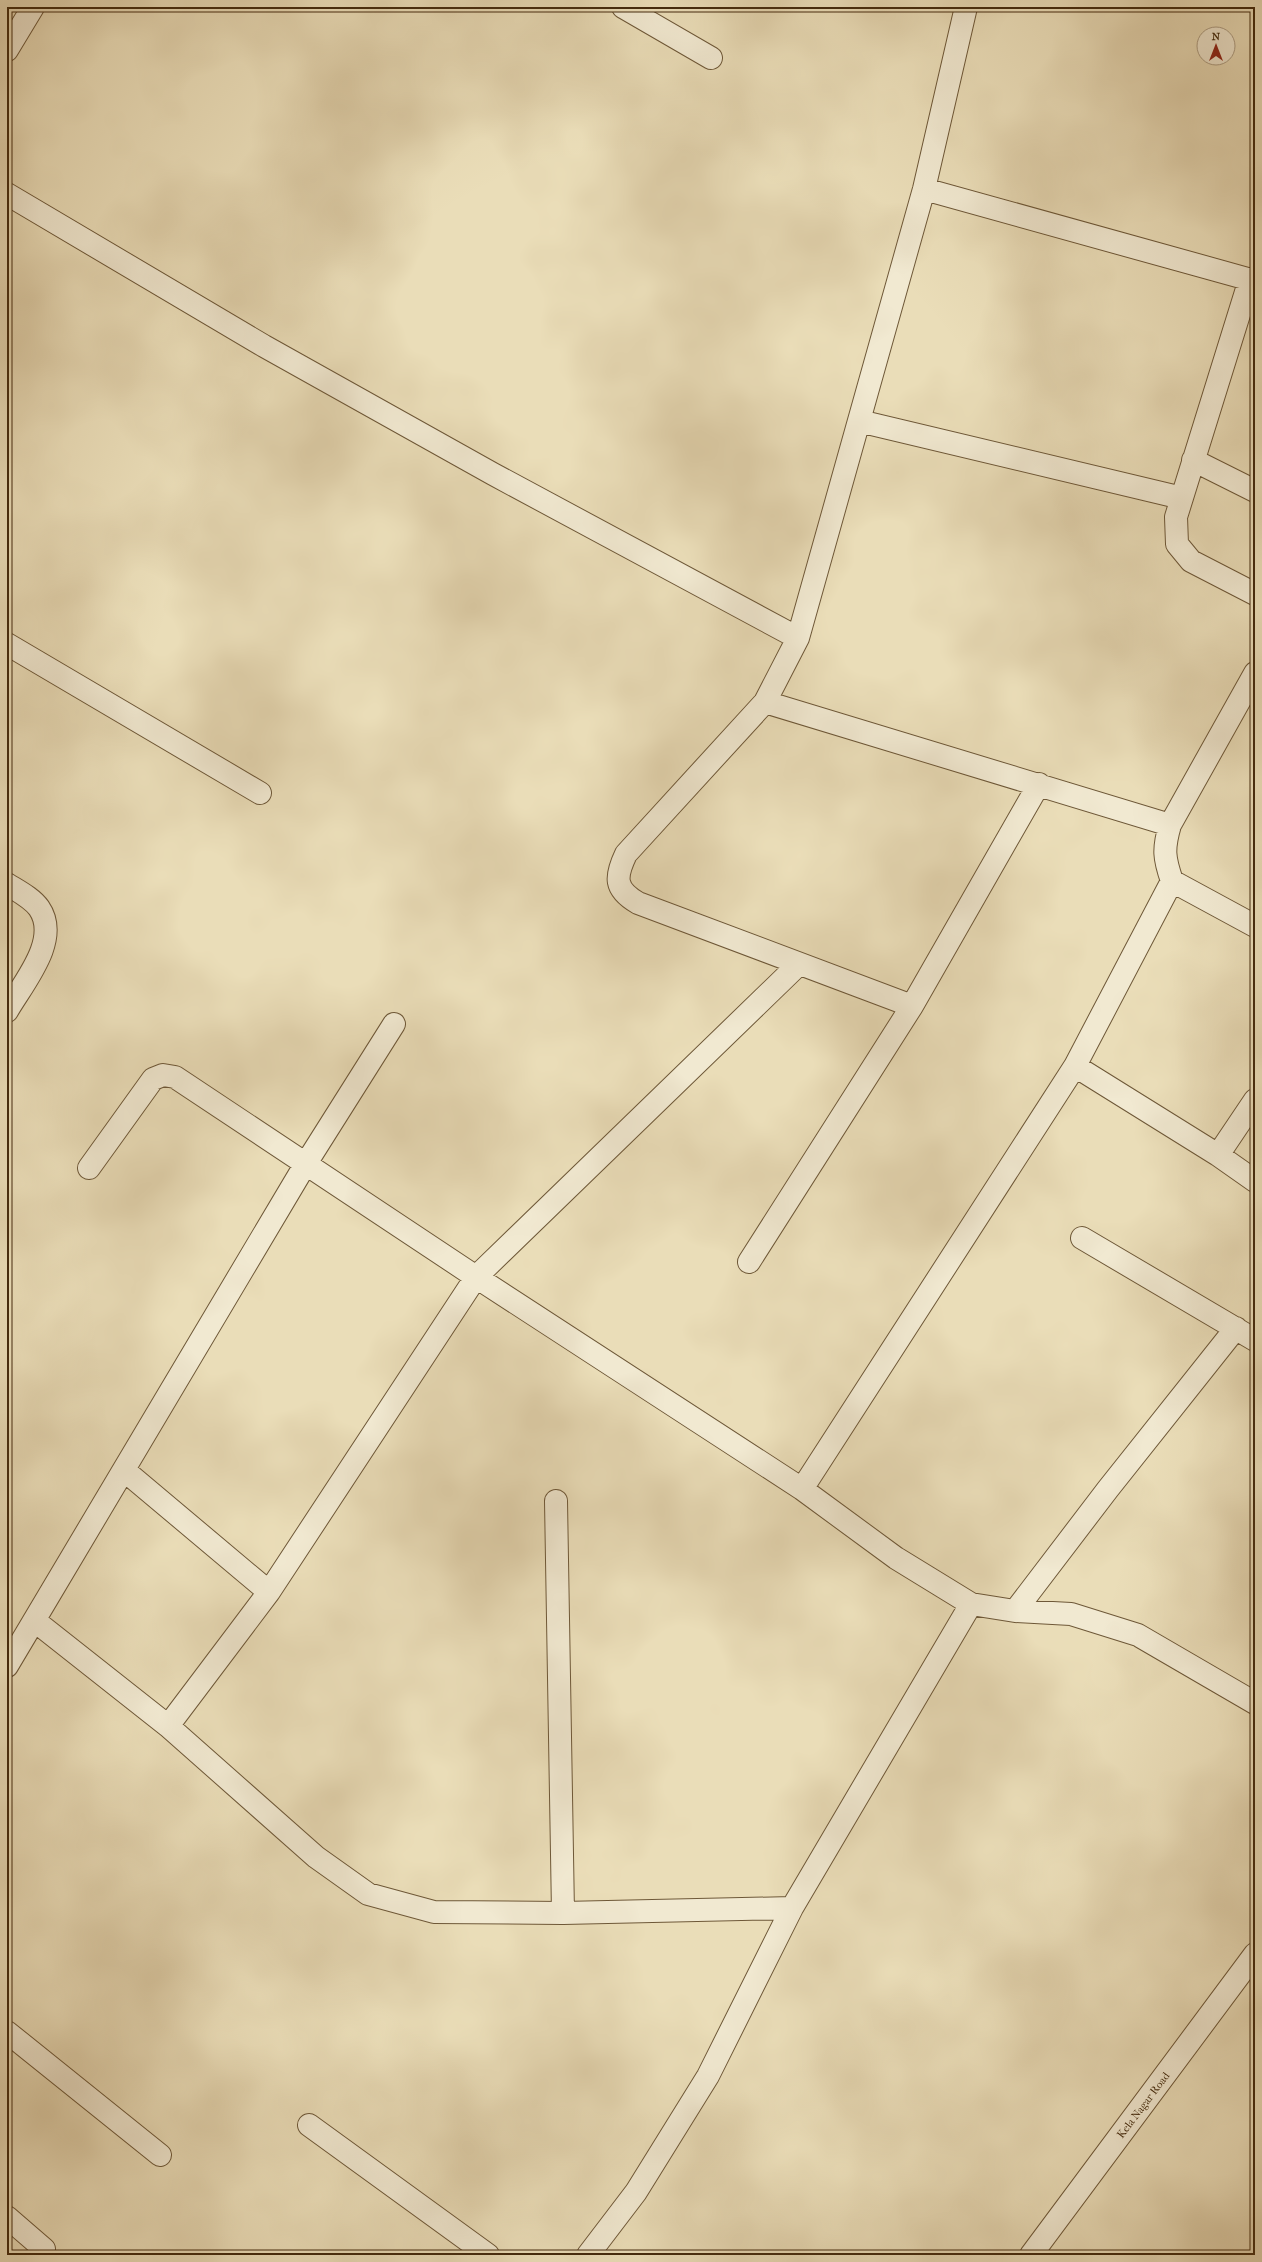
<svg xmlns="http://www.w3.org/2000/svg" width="1262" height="2262" viewBox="0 0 1262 2262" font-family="'IM FELL French Canon',serif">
<rect width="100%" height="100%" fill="#eaddb8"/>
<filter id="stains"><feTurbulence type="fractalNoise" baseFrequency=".005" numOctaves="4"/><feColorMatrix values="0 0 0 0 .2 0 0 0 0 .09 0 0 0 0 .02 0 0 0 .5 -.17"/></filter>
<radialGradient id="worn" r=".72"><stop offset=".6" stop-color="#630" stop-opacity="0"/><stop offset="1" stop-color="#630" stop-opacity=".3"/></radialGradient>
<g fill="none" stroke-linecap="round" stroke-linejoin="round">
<defs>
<path id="street" d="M 623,7 L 711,58
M 966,7 L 924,189 L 798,638 L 765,702 L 1170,825
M 7,50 L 33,7
M 924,189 L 1255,281
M 7,194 L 264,346 L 493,474 L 798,638
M 1250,279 L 1176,517 L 1177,544 L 1191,561 L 1255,594
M 859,421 L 1182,498
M 1193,460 L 1255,491
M 7,644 L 260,793
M 765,702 L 626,854 C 615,877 614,889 638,903 L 912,1006 L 1039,784
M 1172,881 C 1164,858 1163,849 1170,825 L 1255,673
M 7,884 C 18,891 32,898 39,908 C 61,940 23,983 7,1011
M 1075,1066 L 1172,881 L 1255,926
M 1218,1155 L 1255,1100
M 89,1168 L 153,1079 L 163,1075 L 175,1077 L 476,1277 L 799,964
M 1082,1238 L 1255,1340
M 749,1262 L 912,1006
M 125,1471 L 269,1592
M 802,1489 L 1075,1066 L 1218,1155 L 1255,1181
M 556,1501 L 563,1913
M 1015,1611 L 1108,1489 L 1236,1328
M 35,1621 L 168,1726 L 316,1857 L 368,1894 L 434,1912 L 563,1913 L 792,1908 L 708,2076 L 636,2192 L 588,2255
M 7,1666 L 305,1165 L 394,1024
M 168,1726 L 269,1592 L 476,1277 L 802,1489 L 896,1558 L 971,1604 L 1015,1611 L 1071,1614 L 1138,1635 L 1255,1703
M 792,1908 L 971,1604
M 7,2032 L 160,2155
M 309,2125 L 488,2255
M 7,2217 L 44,2249
M 1031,2255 L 1255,1954"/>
</defs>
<!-- street casing -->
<use href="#street" stroke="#6e5838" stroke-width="24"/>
<!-- street -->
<use href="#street" stroke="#f1e9d1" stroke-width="22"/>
</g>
<g text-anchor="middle" stroke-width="4" stroke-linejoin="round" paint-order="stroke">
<!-- street labels -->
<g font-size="11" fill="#442b0e" stroke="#f1e9d1">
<text transform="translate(1143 2105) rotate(-53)" y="4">Kela Nagar Road</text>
</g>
</g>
<!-- margin -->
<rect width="1262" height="2262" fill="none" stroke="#eaddb8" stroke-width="24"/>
<rect x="8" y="8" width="1246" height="2246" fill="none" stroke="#442b0e" stroke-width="2"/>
<rect x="12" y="12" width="1238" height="2238" fill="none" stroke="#442b0e"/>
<!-- north arrow -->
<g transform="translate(1216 46)"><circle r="19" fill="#f1e9d1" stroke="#ac9d83"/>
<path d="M0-3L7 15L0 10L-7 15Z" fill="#8f2418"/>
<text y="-6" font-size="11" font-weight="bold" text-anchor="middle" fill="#442b0e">N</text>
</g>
<rect width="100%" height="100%" filter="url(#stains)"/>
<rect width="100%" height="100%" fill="url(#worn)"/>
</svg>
